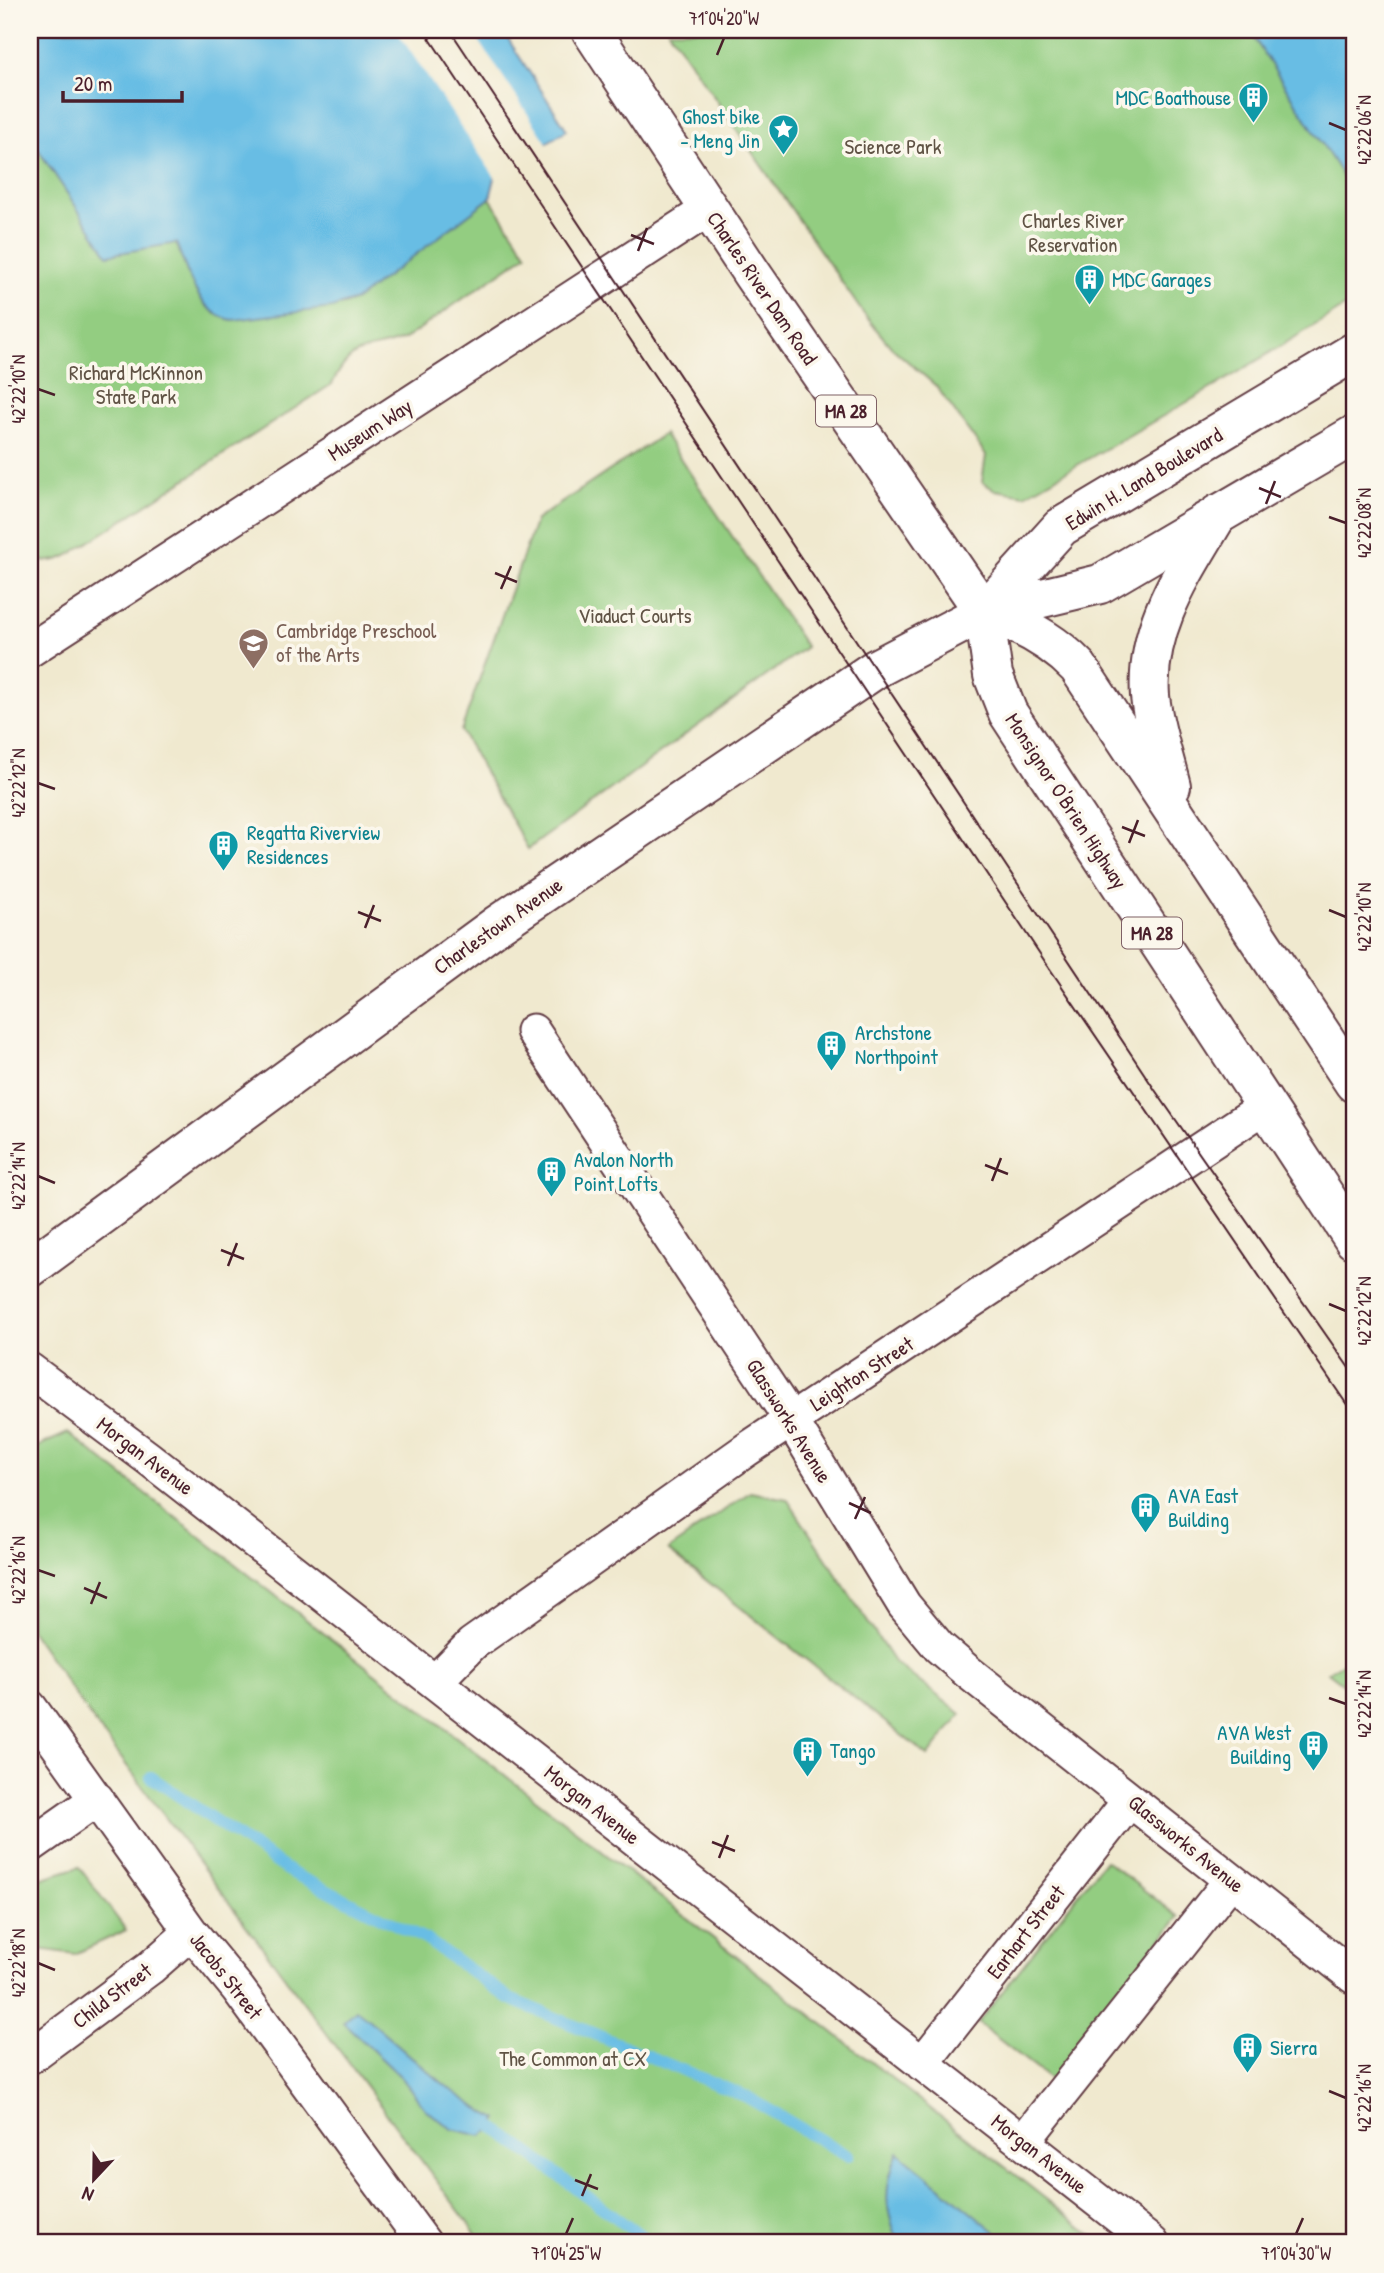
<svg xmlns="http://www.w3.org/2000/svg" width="1384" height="2273" viewBox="0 0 1384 2273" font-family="'Patrick Hand',sans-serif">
<rect width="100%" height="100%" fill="#fbf7ec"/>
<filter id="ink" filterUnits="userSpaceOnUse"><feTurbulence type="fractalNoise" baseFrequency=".0143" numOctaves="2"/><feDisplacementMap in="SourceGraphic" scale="14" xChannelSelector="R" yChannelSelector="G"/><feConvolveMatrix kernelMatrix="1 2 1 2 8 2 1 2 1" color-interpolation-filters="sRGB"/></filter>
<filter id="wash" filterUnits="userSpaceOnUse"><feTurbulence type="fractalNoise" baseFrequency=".00686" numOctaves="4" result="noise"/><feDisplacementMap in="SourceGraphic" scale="28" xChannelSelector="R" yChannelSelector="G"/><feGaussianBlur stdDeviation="1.57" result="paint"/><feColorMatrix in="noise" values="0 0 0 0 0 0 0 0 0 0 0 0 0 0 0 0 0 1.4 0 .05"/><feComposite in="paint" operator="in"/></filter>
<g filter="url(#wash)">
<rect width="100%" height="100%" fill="#f0e9cf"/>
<!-- green -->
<path fill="#93cd81" stroke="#6e7656" stroke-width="2" d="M 668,30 L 1249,30 L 1348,184 L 1354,186 L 1354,301 L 1219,384 L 1025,495 L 995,490 L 982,482 L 986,455 L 936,386 L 891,347 L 863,313 Z
M 30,137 L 108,255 L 176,243 C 188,272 197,314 233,320 L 344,305 L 356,300 L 490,198 L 527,254 L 405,339 C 367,355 354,340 332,384 L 69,555 C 56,562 44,564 30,558 Z
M 664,434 L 806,647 L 528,849 L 461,731 L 536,520 Z
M 68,1433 L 1102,2243 L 483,2243 L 89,1715 L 30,1629 L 30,1450 Z
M 750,1492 L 787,1499 L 894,1662 L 961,1714 L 928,1756 L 668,1550 Z
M 1354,1656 L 1354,1692 L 1328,1672 Z
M 1105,1860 L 1179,1917 L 1051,2080 L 978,2023 Z
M 79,1867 L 126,1930 L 75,1954 L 39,1949 L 30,1958 L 30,1882 Z"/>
<!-- water -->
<path fill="#67bde4" stroke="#586e88" stroke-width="2" d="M 30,30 L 502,30 L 567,130 L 496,174 L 490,198 L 356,300 L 332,308 L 233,320 C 197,314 188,272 176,243 L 108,255 L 30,137 Z
M 1249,30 L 1354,30 L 1354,186 L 1348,184 Z
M 356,2010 C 404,2046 443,2092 498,2119 L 495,2128 L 481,2136 L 452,2129 L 425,2109 L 402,2078 L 343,2022 Z
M 898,2152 L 1009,2243 L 899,2243 C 884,2207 883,2189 898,2152 Z"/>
<!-- pier -->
<path fill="#f0e9cf" d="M 396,30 L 472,30 L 549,146 L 499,176 L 498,182 Z"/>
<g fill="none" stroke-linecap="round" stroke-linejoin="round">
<!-- stream -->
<path stroke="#67bde4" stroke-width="12" d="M 151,1777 L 292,1873 L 427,1940 L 510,1999 L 747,2097 L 848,2156
M 495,2128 L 650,2243"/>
</g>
</g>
<g filter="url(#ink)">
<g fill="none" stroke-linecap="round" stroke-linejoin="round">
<defs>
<path id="street" d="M 30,650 L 709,209
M 533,1031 L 791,1420 L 904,1605 L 939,1647 L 968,1672 L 1354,1977
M 30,1370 L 148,1458 L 1152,2243
M 435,1682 L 472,1644 L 746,1450 L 1266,1106
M 30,1707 L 191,1932 L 238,1989 L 424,2243
M 30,1846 L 97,1799
M 30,2057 L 150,1968 L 191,1932
M 922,2064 L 1130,1800
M 1023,2142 L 1231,1880"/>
<path id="primary" d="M 984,612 L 1061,527 L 1354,352
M 30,1268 L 497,925 L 877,668 L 984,612 L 1100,584 L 1354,435"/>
<path id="highway" d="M 591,30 L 752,274 L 984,612
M 984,612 L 993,675 L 1008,713 L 1354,1240
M 984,612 C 1020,623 1052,640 1078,667 L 1354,1083
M 1171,786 C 1164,757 1153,726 1150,696 C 1145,626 1184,572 1218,514"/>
</defs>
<!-- street casing -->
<use href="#street" stroke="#633d44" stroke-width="37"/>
<!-- primary casing -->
<use href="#primary" stroke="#633d44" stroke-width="42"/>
<!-- highway casing -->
<use href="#highway" stroke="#633d44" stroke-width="42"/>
<!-- street -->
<use href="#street" stroke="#fff" stroke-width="33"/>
<!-- primary -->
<use href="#primary" stroke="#fff" stroke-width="38"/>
<!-- highway -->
<use href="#highway" stroke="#fff" stroke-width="38"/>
<!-- tram -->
<path stroke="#4a1f2b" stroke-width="2" d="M 424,30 L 1048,966 L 1354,1415
M 450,30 L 1155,1090 L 1354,1375"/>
</g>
</g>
<!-- ticks -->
<path fill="none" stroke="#4a1f2b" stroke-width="2.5" d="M 717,55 L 724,38M 1329,123 L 1346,130M 631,235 L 654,244M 638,251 L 647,228M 38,389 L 55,395M 1259,488 L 1281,497M 1266,504 L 1275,481M 1329,517 L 1346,523M 495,573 L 517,582M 501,589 L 511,566M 38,783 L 55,789M 1122,827 L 1145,836M 1129,843 L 1138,820M 1329,910 L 1346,917M 358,912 L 381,921M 365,928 L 374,905M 985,1165 L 1008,1174M 38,1176 L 55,1183M 992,1181 L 1001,1158M 221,1250 L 244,1259M 228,1266 L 237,1243M 1329,1304 L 1346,1311M 849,1503 L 871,1513M 855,1519 L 865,1497M 38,1570 L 55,1576M 84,1588 L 107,1598M 91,1604 L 100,1582M 1329,1698 L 1346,1704M 712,1842 L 735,1851M 719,1858 L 728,1835M 38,1963 L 55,1970M 1329,2091 L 1346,2098M 575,2180 L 598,2189M 582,2196 L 591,2174M 566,2234 L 573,2218M 1296,2234 L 1303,2218"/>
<!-- icons -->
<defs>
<symbol id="building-pin" viewBox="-11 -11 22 30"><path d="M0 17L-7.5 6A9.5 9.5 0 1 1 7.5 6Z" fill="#0f9aa8" stroke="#fbf7ec"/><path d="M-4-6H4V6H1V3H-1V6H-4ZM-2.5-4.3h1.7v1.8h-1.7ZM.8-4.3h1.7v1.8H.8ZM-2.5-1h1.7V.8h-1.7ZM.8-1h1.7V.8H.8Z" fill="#fff"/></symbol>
<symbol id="sight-pin" viewBox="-11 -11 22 30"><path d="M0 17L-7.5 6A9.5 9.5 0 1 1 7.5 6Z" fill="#0f9aa8" stroke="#fbf7ec"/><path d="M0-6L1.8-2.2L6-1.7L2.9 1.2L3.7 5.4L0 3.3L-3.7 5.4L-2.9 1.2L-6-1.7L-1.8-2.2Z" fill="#fff"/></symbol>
<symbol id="school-pin" viewBox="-11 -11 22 30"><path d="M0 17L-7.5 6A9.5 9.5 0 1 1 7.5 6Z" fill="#8d6e63" stroke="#fbf7ec"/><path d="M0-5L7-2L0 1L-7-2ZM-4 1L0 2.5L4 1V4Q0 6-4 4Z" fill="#fff"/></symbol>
</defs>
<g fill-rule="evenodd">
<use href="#building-pin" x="1236" y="80" width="35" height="47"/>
<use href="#sight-pin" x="766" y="112" width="35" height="47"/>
<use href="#building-pin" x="1072" y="262" width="35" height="47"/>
<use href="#school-pin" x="236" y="626" width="35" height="47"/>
<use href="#building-pin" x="206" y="828" width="35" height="47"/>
<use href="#building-pin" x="814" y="1028" width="35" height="47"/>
<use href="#building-pin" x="534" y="1154" width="35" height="47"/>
<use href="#building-pin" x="1128" y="1490" width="35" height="47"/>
<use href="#building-pin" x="1296" y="1728" width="35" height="47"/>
<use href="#building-pin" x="790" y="1734" width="35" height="47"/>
<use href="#building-pin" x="1230" y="2030" width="35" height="47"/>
</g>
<g text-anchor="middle" stroke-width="7" stroke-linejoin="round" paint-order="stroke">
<!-- shield labels -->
<g fill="#fbf7ec" stroke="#7f6065" stroke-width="2">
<rect x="816" y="395.5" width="60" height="31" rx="5"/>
<rect x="1122" y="917.5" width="60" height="31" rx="5"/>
</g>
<g font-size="19" font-weight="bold" fill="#4a1f2b">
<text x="846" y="418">MA 28</text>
<text x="1152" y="940">MA 28</text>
</g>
<!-- culture labels -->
<g font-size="21" fill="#0d838f" stroke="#fbf7ec" text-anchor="start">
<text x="1231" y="105" text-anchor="end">MDC Boathouse</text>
<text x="760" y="124" text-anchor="end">Ghost bike<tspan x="760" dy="24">- Meng Jin</tspan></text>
<text x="1112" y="287">MDC Garages</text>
<text x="247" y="840">Regatta Riverview<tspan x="247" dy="24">Residences</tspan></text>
<text x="855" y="1040">Archstone<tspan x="855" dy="24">Northpoint</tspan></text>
<text x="574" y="1167">Avalon North<tspan x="574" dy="24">Point Lofts</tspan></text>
<text x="1168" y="1503">AVA East<tspan x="1168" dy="24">Building</tspan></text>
<text x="1291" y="1740" text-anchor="end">AVA West<tspan x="1291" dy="24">Building</tspan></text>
<text x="830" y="1758">Tango</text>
<text x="1270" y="2055">Sierra</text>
</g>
<!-- park labels -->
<g font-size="21" fill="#605345" stroke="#fbf7ec">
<text x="893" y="154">Science Park</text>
<text x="1073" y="228">Charles River<tspan x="1073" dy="24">Reservation</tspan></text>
<text x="136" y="380">Richard McKinnon<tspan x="136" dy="24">State Park</tspan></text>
<text x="635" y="623">Viaduct Courts</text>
<text x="573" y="2066">The Common at CX</text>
</g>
<!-- street labels -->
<g font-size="21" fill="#4a1f2b" stroke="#fbf7ec">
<text transform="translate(762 288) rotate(56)" y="7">Charles River Dam Road</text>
<text transform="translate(370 430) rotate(-33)" y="7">Museum Way</text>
<text transform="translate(1144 479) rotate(-31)" y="7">Edwin H. Land Boulevard</text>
<text transform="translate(1066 801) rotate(57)" y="7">Monsignor O'Brien Highway</text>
<text transform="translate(498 926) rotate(-35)" y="7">Charlestown Avenue</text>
<text transform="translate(862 1374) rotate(-33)" y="7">Leighton Street</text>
<text transform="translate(789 1421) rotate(58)" y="7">Glassworks Avenue</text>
<text transform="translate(145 1456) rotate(37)" y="7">Morgan Avenue</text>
<text transform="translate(592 1805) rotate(38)" y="7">Morgan Avenue</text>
<text transform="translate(1186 1844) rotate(39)" y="7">Glassworks Avenue</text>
<text transform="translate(1026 1932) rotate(-52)" y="7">Earhart Street</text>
<text transform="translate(226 1976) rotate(52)" y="7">Jacobs Street</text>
<text transform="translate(112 1996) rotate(-37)" y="7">Child Street</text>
<text transform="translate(1039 2154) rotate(38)" y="7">Morgan Avenue</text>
</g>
<!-- education labels -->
<g font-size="21" fill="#785e54" stroke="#fbf7ec" text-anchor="start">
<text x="276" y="638">Cambridge Preschool<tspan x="276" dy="24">of the Arts</tspan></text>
</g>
</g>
<!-- margin -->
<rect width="1384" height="2273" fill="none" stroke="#fbf7ec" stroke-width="77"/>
<!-- north arrow -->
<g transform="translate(94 2179) rotate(202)" stroke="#fbf7ec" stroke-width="5" paint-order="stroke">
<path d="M0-5L12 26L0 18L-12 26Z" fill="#4a1f2b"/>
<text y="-10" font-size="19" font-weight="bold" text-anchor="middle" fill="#4a1f2b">N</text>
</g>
<!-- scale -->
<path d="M63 91v10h119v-10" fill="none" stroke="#4a1f2b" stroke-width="3.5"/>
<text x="74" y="91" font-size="21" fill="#4a1f2b" stroke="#fbf7ec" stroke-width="5" paint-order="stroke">20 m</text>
<rect x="38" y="38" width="1308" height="2196" fill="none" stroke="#4a1f2b" stroke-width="2.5"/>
<g font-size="18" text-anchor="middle" fill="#4a1f2b">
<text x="724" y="25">71°04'20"W</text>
<text transform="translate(1365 130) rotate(-90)" y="6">42°22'06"N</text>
<text transform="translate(19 389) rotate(-90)" y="6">42°22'10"N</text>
<text transform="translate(1365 523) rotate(-90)" y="6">42°22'08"N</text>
<text transform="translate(19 783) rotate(-90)" y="6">42°22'12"N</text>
<text transform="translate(1365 917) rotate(-90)" y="6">42°22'10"N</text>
<text transform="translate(19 1176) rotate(-90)" y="6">42°22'14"N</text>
<text transform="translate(1365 1311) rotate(-90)" y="6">42°22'12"N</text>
<text transform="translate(19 1570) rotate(-90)" y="6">42°22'16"N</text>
<text transform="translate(1365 1704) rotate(-90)" y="6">42°22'14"N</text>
<text transform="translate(19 1963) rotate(-90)" y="6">42°22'18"N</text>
<text transform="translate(1365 2098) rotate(-90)" y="6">42°22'16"N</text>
<text x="566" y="2260">71°04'25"W</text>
<text x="1296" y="2260">71°04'30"W</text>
</g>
</svg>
